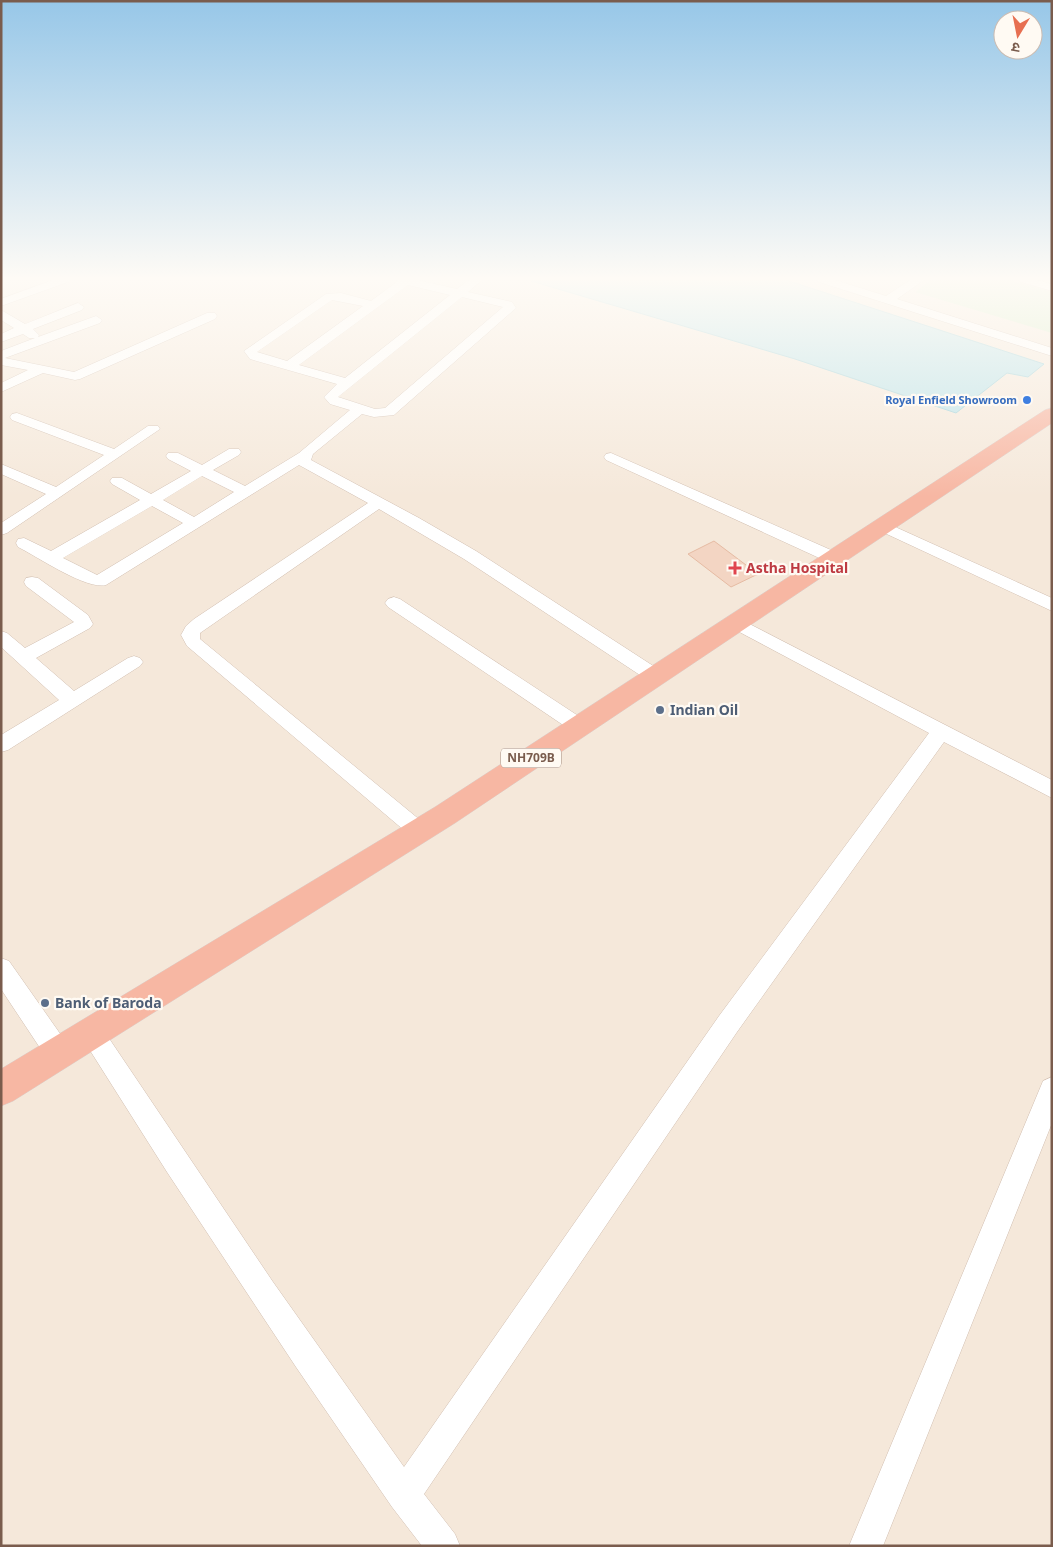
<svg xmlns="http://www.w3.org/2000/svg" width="1053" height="1547" viewBox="0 0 1053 1547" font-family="'Noto Sans','Noto Sans Devanagari',sans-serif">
<rect width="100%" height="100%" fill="#fdf6ec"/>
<!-- residential -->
<path fill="#f5e8da" d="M 1,280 L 1052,280 L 1052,1546 L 1,1546 Z"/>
<!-- green -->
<path fill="#d8ecc9" d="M 931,280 L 1009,280 L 1052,292 L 1052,333 L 915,292 Z"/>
<!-- water -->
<path fill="#bfe3e8" stroke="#a5d3da" d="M 786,280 L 1044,364 L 1028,377 L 1007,373 L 956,413 L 795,359 L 531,281 Z"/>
<!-- building -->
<path fill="#f3d5c3" stroke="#e6bba3" d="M 714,541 L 758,574 L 731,587 L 688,554 Z"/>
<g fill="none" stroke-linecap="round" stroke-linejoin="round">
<defs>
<path id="minor" d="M 53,280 L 70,280 L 68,282 L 1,306 L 1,299 Z
M 397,280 L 417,280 L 457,289 L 469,280 L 482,280 L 468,292 L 512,302 L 516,308 L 394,415 L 374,417 L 362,414 L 313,454 L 311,460 L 419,518 L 476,551 L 661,671 L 664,676 L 661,681 L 655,683 L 649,681 L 464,559 L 379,509 L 200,633 L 200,639 L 426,825 L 430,831 L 426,837 L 419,840 L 412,837 L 187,646 L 181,635 L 186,626 L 194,619 L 368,503 L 299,465 L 106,585 C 86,590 38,557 18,547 L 16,543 L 18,539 L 24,538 L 51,551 L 140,500 L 112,484 L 110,481 L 112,478 L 122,478 L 151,494 L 191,471 L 168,459 L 166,456 L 168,453 L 178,453 L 202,465 L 229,449 L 239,449 L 241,452 L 239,455 L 213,470 L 245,486 L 299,453 L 350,410 L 330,404 L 324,397 L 337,384 L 250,359 L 244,351 L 326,294 L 341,293 L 371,301 L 398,281 ZM 408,285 L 450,295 L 345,378 L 299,365 ZM 462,297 L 503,307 L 385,408 L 375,409 L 338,397 ZM 332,300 L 363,306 L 287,361 L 257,352 ZM 202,476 L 234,492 L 194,517 L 163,500 ZM 152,506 L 183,523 L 97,575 L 63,558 Z
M 817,280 L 835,280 L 886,296 L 910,280 L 924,280 L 897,299 L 1052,348 L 1052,356 L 819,282 Z
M 1019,280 L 1037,280 L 1052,284 L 1052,291 L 1021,282 Z
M 78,303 L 84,307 L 82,310 L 33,329 L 39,335 L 38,337 L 96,316 L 102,320 L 100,323 L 5,358 L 74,372 L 207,313 L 215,313 L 217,316 L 215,319 L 80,379 L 75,380 L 43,373 L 1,392 L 1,383 L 28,370 L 1,365 L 1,351 L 35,338 L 29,338 L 23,334 L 1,342 L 1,334 L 14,328 L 1,320 L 1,310 L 25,324 Z
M 17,413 L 114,449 L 148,426 L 158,426 L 160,429 L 7,533 L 1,535 L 1,523 L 46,494 L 1,474 L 1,464 L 56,487 L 104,455 L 12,420 L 10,417 L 12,414 Z
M 611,453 L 840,554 L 842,558 L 840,562 L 834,563 L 828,562 L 606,460 L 604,457 L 606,454 Z
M 882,521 L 1052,598 L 1052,611 L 876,529 L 874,526 L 876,523 Z
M 32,577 L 38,578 L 88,615 L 93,624 L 90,628 L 36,658 L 74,691 L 128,658 L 134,656 L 140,658 L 143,662 L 140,666 L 8,750 L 1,752 L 1,735 L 59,700 L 1,647 L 1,631 L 7,633 L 25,648 L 74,622 L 26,586 L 24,582 L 26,578 Z
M 394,597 L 400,599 L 586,721 L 589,726 L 586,731 L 579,733 L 572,731 L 388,607 L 385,603 L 388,599 Z
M 736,617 L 1052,780 L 1052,798 L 944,742 L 737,1032 L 424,1494 L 455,1534 L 460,1546 L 422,1546 L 392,1507 L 296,1367 L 167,1172 L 79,1033 L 82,1025 L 91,1021 L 100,1025 L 273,1282 L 404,1467 L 719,1016 L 929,733 L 730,627 L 727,623 L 730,619 Z
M 1,958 L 9,961 L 68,1045 L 71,1054 L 68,1063 L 59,1066 L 50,1063 L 1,989 Z
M 1052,1077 L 1052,1123 L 883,1546 L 849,1546 L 1043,1081 Z"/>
<path id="highway" d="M 1052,408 L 1052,423 L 455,823 L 13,1101 L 1,1106 L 1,1069 L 435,807 L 1045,410 Z"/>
</defs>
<!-- minor casing -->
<use href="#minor" stroke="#d1beb0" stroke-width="1"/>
<!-- highway casing -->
<use href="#highway" stroke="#dad1cd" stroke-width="1"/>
<!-- minor -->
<use href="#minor" fill="#fff" fill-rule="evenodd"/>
<!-- highway -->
<use href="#highway" fill="#f7b7a3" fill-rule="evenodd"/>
</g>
<!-- sky -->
<linearGradient id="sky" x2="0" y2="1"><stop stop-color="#97c7e8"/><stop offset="0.56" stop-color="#fefbf6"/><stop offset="1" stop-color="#fefbf6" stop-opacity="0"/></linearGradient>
<rect width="1053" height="497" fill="url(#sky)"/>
<!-- markers -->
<circle fill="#3f7fe0" stroke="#fffaf3" stroke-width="2" cx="1027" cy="400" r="5"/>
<path fill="#e0444e" stroke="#fffaf3" stroke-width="2" d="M732.5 560.5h5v5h5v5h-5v5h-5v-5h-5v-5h5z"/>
<g fill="#5c6f8a" stroke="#fffaf3" stroke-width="2">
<circle cx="660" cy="710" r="5"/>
<circle cx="45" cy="1003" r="5"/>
</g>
<g text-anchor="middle" stroke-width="4.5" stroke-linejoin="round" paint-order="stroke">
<!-- far-shop labels -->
<g font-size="11" font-weight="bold" fill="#366cbe" stroke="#fffaf3" text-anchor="end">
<text x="1017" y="404">Royal Enfield Showroom</text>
</g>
<!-- shield labels -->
<rect fill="#fffaf3" stroke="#a28b7f" stroke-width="1" x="501" y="748.5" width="60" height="19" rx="4"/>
<g font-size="12" font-weight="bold" fill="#7a5c4d">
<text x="531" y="762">NH709B</text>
</g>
<!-- health labels -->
<g font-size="14" font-weight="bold" fill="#be3a42" stroke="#fffaf3" text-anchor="start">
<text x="746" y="573">Astha Hospital</text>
</g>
<!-- service labels -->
<g font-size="14" font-weight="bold" fill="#4e5e75" stroke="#fffaf3" text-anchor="start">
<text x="670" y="715">Indian Oil</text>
<text x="55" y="1008">Bank of Baroda</text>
</g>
</g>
<!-- border -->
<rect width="1053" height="1547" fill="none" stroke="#7a5c4d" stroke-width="5"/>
<!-- north arrow -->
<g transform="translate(1018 35) rotate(190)"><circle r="24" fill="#fffaf3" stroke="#cabbb1"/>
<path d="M0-4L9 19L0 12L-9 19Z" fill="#e76f51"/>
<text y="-8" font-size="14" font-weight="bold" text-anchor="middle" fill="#7a5c4d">उ</text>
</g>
</svg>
